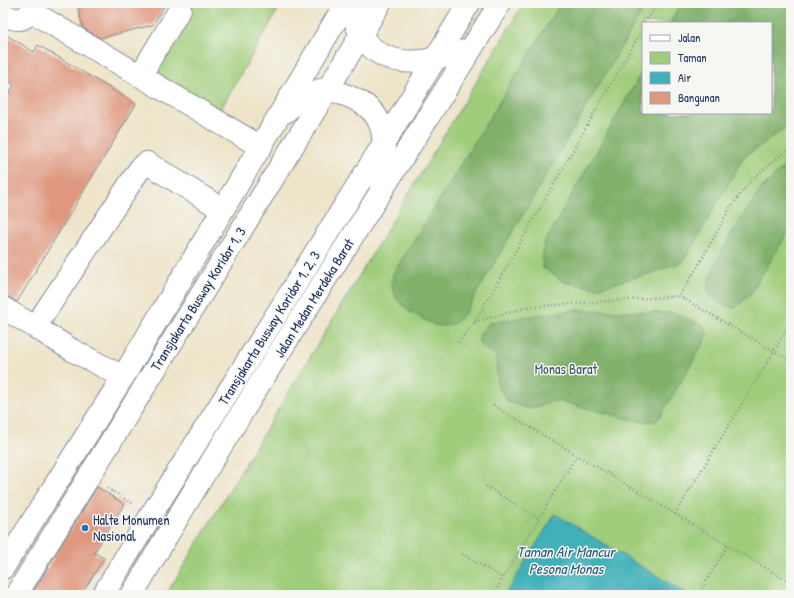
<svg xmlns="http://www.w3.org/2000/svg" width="794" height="598" viewBox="0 0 794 598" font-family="'Patrick Hand',sans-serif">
<rect width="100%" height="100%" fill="#f6f6f2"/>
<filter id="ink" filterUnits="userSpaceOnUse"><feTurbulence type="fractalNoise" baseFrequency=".025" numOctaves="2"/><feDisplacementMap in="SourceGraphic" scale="8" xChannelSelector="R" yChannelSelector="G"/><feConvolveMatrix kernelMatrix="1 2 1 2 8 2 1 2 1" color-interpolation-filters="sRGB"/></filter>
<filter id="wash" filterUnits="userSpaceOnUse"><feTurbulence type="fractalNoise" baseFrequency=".012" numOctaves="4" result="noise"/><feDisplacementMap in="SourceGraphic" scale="16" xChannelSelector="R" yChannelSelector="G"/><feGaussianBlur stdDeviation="0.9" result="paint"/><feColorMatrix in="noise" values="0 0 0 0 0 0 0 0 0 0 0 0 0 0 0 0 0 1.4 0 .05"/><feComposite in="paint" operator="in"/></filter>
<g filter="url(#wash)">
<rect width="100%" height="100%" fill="#eee4c9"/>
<!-- green -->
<path fill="#a0cd7b" stroke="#5e7e6c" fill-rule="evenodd" d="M 186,3 L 282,3 L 211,126 L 150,88 L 149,64 Z
M 524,3 L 791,3 L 791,595 L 166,595 ZM 643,23 L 771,23 L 771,113 L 643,113 Z"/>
<!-- forest -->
<path fill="#80b06b" stroke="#4e7064" d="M 561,3 L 647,3 L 465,313 L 455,323 L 444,326 L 434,325 L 409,311 L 397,300 L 392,287 L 393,274 Z
M 681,3 L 791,3 L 791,128 L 782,130 L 743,158 L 683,262 L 645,275 L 597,288 L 564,282 L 542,267 L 544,244 L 643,70 L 643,113 L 771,113 L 771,23 L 670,23 Z
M 791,160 L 791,227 L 750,294 L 735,308 C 725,306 712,302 708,291 C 703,275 752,200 764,186 C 773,177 782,169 791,160 Z
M 575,310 L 674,313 L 704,326 L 708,335 L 660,417 L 655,421 L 642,422 L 558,401 L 549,402 L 536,407 L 526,408 L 508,402 L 498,387 L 496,356 L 485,349 L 478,341 L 481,332 L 490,322 Z"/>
<!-- water -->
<path fill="#41b1b9" stroke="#2e708c" d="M 555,514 L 688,595 L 505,595 Z"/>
<g id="blocks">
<!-- building -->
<path fill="#df987f" d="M 77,3 L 166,3 L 153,25 L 100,38 L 83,28 Z
M 3,33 L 34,52 L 38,45 L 136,104 L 17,302 L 9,297 L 3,296 L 3,103 L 14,85 L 3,78 Z
M 97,487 L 124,504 L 94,553 L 104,558 L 81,595 L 31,595 Z"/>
</g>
</g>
<g filter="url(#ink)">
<use href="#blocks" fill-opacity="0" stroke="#848a94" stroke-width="1"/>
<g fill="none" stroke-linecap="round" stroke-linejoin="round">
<defs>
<path id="minor" d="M 32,12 L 261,147
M 3,14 C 20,24 27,19 37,3
M 140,76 L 180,9
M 3,308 L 35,327
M 123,377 L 72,350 L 35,327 L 141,167 L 147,163 L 222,209
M 16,595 L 328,89 L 380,3
M 103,595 L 151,515 L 384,143 L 469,3"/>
<path id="major" d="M 355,3 C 353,18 357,32 367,43 C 395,74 437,59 471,49
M 285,112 C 295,103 313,89 328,89 C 332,89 336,92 340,93 C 357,99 376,108 381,127 C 387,146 382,168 381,188
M 3,568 L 123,377 L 346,3
M 132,595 C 249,394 377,200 500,3"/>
</defs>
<!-- minor casing -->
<use href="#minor" stroke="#848a94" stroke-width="24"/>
<!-- major casing -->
<use href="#major" stroke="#848a94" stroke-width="24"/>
<!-- path -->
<path stroke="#848a94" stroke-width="2.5" stroke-dasharray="1 3" stroke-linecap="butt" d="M 646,23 L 657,3
M 679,296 L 791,361
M 475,322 L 527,307 L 679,296 L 697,268 L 730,208 L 751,180 L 791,147
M 458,342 L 475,322 L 643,28
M 493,405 L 791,583
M 486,486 L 539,519
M 107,488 L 132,503
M 109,495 L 112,491
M 675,514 L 774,351 L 791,321
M 462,554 L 503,578
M 493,595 L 577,455
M 698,595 L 728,545"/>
<!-- minor -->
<use href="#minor" stroke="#fff" stroke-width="22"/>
<!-- major -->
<use href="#major" stroke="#fff" stroke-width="22"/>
</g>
</g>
<!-- markers -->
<circle fill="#1f6fb2" stroke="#f6f6f2" stroke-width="1.5" cx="85" cy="528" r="4"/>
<g text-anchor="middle" stroke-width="3" stroke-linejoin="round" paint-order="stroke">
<!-- street labels -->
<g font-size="14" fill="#1b2f5e" stroke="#f6f6f2">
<text transform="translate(314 298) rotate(-58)" y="5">Jalan Medan Merdeka Barat</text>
<text transform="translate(198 299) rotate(-58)" y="5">Transjakarta Busway Koridor 1, 3</text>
<text transform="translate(269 328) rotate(-58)" y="5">Transjakarta Busway Koridor 1, 2, 3</text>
</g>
<!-- park labels -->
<g font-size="14" fill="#3c5665" stroke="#f6f6f2">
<text x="566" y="374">Monas Barat</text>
</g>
<!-- poi labels -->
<g font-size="14" fill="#1b2f5e" stroke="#f6f6f2" text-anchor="start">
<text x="93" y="525">Halte Monumen<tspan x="93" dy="16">Nasional</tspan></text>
</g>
<!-- water labels -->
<g font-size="15" font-style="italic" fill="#285c7e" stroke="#f6f6f2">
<text x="566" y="557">Taman Air Mancur<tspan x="566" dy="17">Pesona Monas</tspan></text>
</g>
</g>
<!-- margin -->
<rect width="794" height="598" fill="none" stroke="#f6f6f2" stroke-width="16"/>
<!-- legend -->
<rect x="642" y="22" width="130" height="92" fill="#f6f6f2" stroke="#9ea6b7"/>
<rect x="650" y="35" width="20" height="6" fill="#ffffff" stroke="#9ea6b7"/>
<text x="678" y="42" font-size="12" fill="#1b2f5e">Jalan</text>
<rect x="650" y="52" width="20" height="12" fill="#a0cd7b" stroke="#9ea6b7"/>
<text x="678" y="62" font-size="12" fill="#1b2f5e">Taman</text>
<rect x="650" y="72" width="20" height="12" fill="#41b1b9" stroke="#9ea6b7"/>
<text x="678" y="82" font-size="12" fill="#1b2f5e">Air</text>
<rect x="650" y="92" width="20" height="12" fill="#df987f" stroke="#9ea6b7"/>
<text x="678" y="102" font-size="12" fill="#1b2f5e">Bangunan</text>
</svg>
